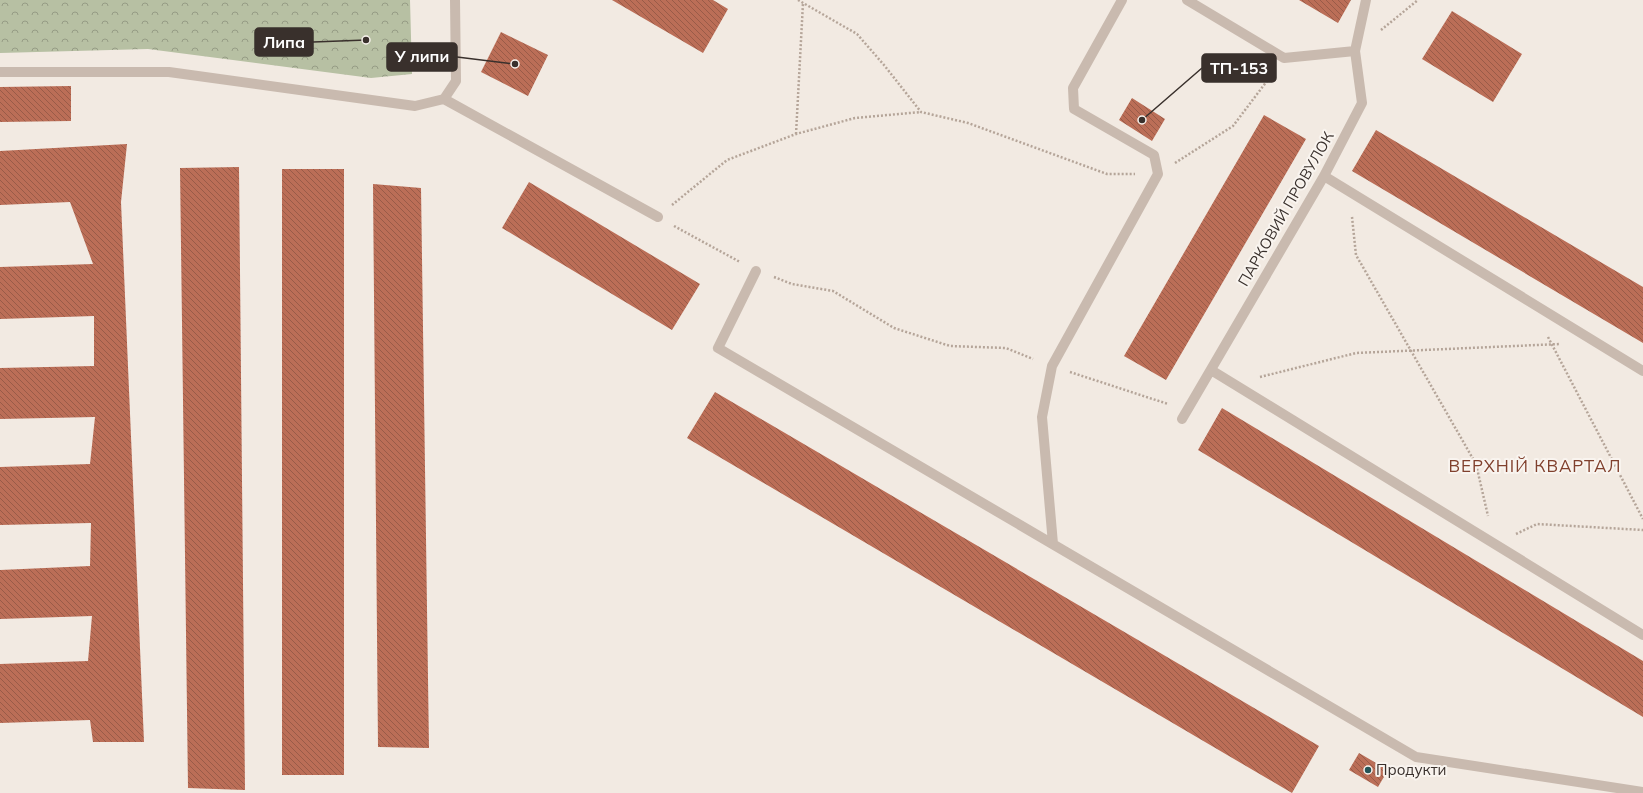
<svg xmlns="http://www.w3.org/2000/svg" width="1643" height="793" viewBox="0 0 1643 793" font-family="Mulish,sans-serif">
<defs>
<pattern id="forest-crowns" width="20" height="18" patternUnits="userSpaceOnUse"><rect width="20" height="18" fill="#b7c0a3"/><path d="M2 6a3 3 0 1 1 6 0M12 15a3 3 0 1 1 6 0" fill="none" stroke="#969c85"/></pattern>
<pattern id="building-back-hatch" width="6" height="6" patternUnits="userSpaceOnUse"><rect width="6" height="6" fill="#bb6e57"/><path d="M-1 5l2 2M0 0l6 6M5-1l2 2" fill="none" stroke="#995b48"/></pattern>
</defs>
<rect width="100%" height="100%" fill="#f2eae2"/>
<!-- forest -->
<path fill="url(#forest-crowns)" d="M 0,0 L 410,0 L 412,74 L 371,78 L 148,49 L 0,53 Z"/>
<!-- building -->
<path fill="url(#building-back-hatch)" d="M 612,0 L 713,0 L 728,9 L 703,53 Z
M 1299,0 L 1351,0 L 1338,23 Z
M 1452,11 L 1522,54 L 1493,102 L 1422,59 Z
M 501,32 L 548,55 L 528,96 L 481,72 Z
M 71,86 L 71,121 L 0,122 L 0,87 Z
M 1132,98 L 1165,119 L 1152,141 L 1119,120 Z
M 1264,115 L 1306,139 L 1166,380 L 1124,356 Z
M 1376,130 L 1643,287 L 1643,343 L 1352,171 Z
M 127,144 L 121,202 L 144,742 L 93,742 L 90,720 L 0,723 L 0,664 L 88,661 L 92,616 L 0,619 L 0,570 L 90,566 L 91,523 L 0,525 L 0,467 L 90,464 L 95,417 L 0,419 L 0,368 L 94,366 L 94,316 L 0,319 L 0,267 L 93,264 L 70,202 L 0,205 L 0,151 Z
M 239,167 L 245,790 L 188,788 L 180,168 Z
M 282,169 L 344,169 L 344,775 L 282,775 Z
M 529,182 L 700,284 L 672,330 L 502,228 Z
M 373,184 L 421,188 L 429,748 L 378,747 Z
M 715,392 L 1319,746 L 1292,793 L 687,438 Z
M 1222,408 L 1643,661 L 1643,717 L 1198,450 Z
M 1359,753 L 1388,770 L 1378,787 L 1349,770 Z"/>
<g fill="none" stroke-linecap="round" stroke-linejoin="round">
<!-- path -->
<path stroke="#b5a599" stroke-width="2.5" stroke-dasharray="2 2" stroke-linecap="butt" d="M 798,0 L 857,34 L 884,65 L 921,112 L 968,123 L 1107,174 L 1135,174
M 1381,30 L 1418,0
M 796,134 L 803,3
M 1175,163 L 1233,126 L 1273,73
M 672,205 L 727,160 L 796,134 L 855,118 L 921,112
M 1352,217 L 1356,255 L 1476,464 L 1488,516
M 674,226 L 740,262
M 774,277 L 792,284 L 833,291 L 894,328 L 950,346 L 1006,348 L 1033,359
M 1548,337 L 1643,519
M 1070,372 L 1168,404
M 1260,377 L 1356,353 L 1560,344
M 1516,534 L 1537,524 L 1643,530"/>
<!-- service -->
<path stroke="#c9baaf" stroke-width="10" d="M 1187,0 L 1284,58 L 1355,51
M 0,72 L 169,72 L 415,106 L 444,99 L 658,217
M 444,99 L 456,81 L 455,0
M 1324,176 L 1643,371
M 756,271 L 718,348 L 1416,757 L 1643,792
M 1211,370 L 1643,635
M 1182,419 L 1324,176 L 1362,103 L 1355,51 L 1366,0
M 1053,544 L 1042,417 L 1052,366 L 1158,174 L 1154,155 L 1074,109 L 1073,88 L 1122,0"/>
</g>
<!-- markers -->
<circle fill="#255457" stroke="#f9f4ef" stroke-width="1.5" cx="1368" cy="770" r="4"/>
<g text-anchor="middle" stroke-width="4" stroke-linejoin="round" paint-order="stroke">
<!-- street labels -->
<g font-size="15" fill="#39302c" stroke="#f9f4ef">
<text transform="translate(1286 209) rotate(-60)" y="5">ПАРКОВИЙ ПРОВУЛОК</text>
</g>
<!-- poi labels -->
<g font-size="15" fill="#39302c" stroke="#f9f4ef" text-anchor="start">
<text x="1376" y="775">Продукти</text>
</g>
<!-- quarter labels -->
<g font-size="17" letter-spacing="1" fill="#80402d" stroke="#f9f4ef">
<text x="1535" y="472">ВЕРХНІЙ КВАРТАЛ</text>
</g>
</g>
<!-- callouts -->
<path fill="none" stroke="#39302c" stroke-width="1.5" d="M366 40L313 42M515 64L457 57M1142 120L1202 68"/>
<g fill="#39302c" stroke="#f9f4ef" stroke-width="1.5">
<circle cx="366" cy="40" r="4"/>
<circle cx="515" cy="64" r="4"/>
<circle cx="1142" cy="120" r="4"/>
</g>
<g fill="#39302c" stroke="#39302c" stroke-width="1.5">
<rect x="255" y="28" width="58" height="28" rx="4"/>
<rect x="387" y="43" width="70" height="28" rx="4"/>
<rect x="1202" y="54" width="74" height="28" rx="4"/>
</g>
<g font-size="16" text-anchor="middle" font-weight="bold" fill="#fff">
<text x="284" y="48">Липа</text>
<text x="422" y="62">У липи</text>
<text x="1239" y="74">ТП-153</text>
</g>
</svg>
